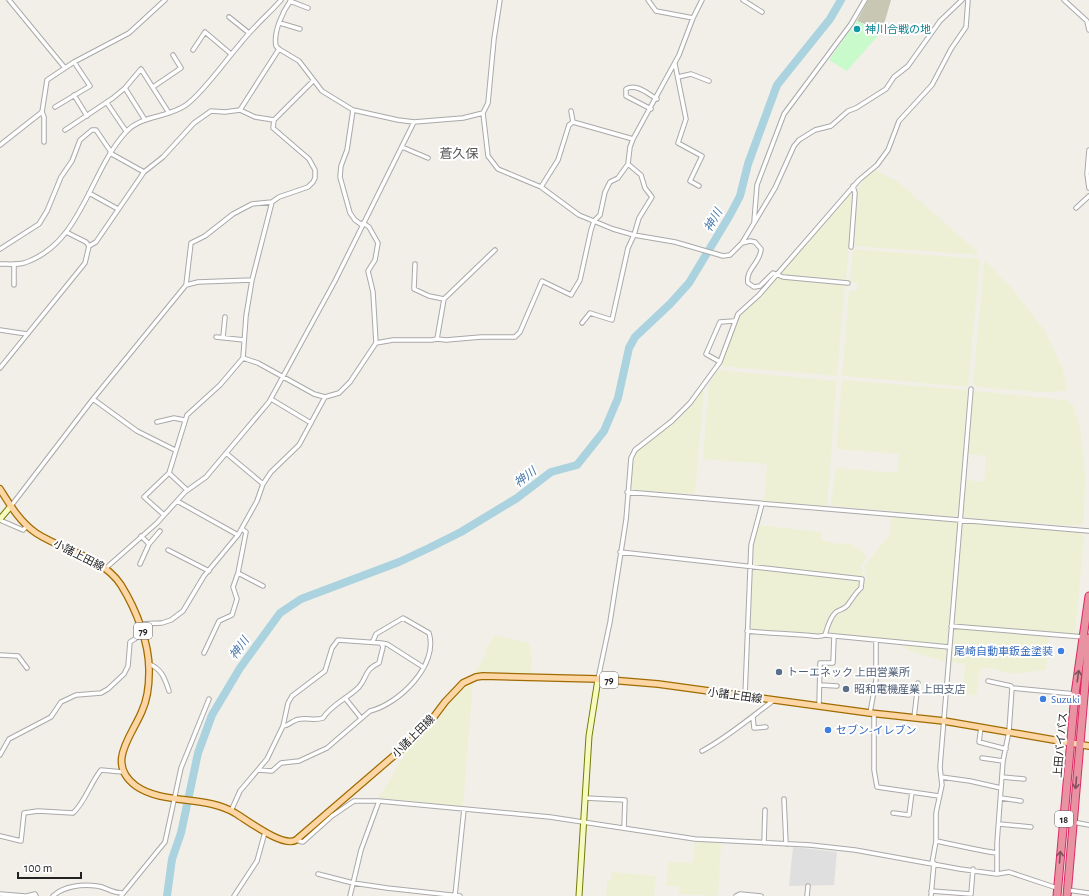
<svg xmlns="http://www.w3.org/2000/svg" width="1089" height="896" viewBox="0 0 1089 896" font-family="'Alegreya Sans','Noto Sans JP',sans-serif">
<rect width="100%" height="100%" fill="#f2efe9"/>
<!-- residential -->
<path fill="#e0dfdf" d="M 793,847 L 837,852 L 834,885 L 789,886 Z"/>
<!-- construction -->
<path fill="#c7c7b4" d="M 868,0 L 891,0 L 882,31 L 857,21 Z"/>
<!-- farmland -->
<path fill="#eef0d5" d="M 874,171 L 877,171 L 897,181 L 978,252 L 978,255 L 854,246 L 858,188 L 865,178 Z
M 851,192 L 853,194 L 846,280 L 782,275 L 781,272 Z
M 853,249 L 980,259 L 968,387 L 842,376 L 849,291 L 857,291 L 858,283 L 850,282 Z
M 986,261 L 1011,287 L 1045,331 L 1063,370 L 1068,391 L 1039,392 L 978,387 L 973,384 L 984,263 Z
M 776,277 L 845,285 L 837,376 L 721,366 L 739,316 L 763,294 Z
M 718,370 L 837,381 L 827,505 L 824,506 L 764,501 L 767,464 L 703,459 L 709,383 Z
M 842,380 L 968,390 L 958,517 L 833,506 L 831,504 L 836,468 L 898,473 L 899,454 L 836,449 Z
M 704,389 L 695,494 L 630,490 L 632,461 L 637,451 L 677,420 Z
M 975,391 L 1066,400 L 1073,405 L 1081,431 L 1085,474 L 1084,522 L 1081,526 L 966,518 L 963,513 L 966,480 L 984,482 L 986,456 L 967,454 L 973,393 Z
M 894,517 L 958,522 L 947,644 L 946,645 L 846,636 L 827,632 L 833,619 L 851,603 L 863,582 L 866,581 L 867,579 L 864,567 L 890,534 L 891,520 Z
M 965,523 L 1082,533 L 1084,539 L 1075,635 L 954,624 L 962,525 Z
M 758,525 L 822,532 L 821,540 L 840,544 L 848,543 L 858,548 L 867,557 L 861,566 L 863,576 L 862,577 L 752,565 L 754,545 Z
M 752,568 L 860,580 L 859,587 L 852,593 L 848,602 L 842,608 L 836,611 L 823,635 L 753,630 L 749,628 Z
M 954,628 L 1049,636 L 1046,670 L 1011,674 L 992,668 L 980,669 L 976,696 L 962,693 L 965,664 L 950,662 Z
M 495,635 L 529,643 L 532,657 L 531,674 L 486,672 L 472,674 L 482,662 L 488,645 Z
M 901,645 L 946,648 L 945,662 L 907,650 Z
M 470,683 L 473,683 L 463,806 L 378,798 L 408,750 L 433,724 L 457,695 Z
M 695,841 L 720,843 L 721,845 L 718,896 L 678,894 L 679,887 L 666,886 L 668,862 L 693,863 Z
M 612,872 L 656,876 L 654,896 L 606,896 L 607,880 L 611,880 Z"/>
<!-- park -->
<path fill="#c8facc" d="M 857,21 L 882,31 L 847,71 L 829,60 Z"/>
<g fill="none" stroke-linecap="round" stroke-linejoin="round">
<!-- river -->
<path stroke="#aad3df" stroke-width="8" d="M 167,896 L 172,859 L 181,833 L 198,753 L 212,715 L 240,668 L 280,613 L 301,599 L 399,562 L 429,548 L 461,532 L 517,498 L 551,472 L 577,465 L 604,431 L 618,398 L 629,348 L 635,337 L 670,304 L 689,283 L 730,215 L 740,196 L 748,164 L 777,85 L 830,19 L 841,0"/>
<defs>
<path id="street" d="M 9,0 L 65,68
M 291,0 C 283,11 273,32 276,46 L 279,49 L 299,61 L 322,91 L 353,110 L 398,120 L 414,122 L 463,118 L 483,113 L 488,103 L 494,39 L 500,0
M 648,0 L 656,11 L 693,18
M 743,0 L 762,12
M 1064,0 L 1087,21 L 1089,30
M 290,1 L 308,8
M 229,17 L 249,33
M 280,23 L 300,29
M 193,50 L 205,32 L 231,54
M 675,64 L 686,119 L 678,143 L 702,156 L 690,181 L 699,186
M 678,77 L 691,74 L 709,81
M 153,87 L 181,68 L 173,55
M 125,88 L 145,120
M 74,95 L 87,116
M 107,103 L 126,131
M 55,107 L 90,86 L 74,62
M 651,109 L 626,96 L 626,89 C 636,83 648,94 657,99
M 240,110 L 279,49
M 353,110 L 347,150 L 341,166 L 340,177 L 350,213 L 355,220 L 362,225
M 571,111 L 573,122
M 42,112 L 44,117 L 44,142
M 483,113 L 488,156 L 498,169 L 541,187 L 579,215 L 613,229 L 634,235 L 675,242 L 723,256 L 730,255 L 742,243 L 775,188 L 794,146 L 799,140 L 815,130 L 831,126 L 848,111 L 856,108 L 886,89 L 894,77 L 908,66 L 940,21 L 962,0
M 65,130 L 113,98 L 125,88 L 141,69 L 169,113
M 0,145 L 42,112 L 47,80 L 74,62 L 129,33 L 165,0
M 402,147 L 428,158
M 1089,150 L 1087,174 L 1089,188
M 110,153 L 144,172
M 541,187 L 558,160 L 569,125 L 573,122 L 633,139
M 89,193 L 118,209
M 1076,208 L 1089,196
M 754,222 L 757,185 L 784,114 L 851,24 L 865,0
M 363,223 L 369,227 L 378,243 L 375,260 L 368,271 L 373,292 L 376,343
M 742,243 L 750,241 L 755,242 L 761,249 C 761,262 745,270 748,283 L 754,287 L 760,286 L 773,273 L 783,277 L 848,283
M 89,246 L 96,242 L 144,172 L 163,157 L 194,123 L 211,111 L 225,112 L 240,110 L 255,117 L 274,120 L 313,81
M 851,247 L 855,193 L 853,186
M 0,249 L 39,224 L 47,211 L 61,177 L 72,161 L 80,140 L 92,130 L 96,130 L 111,152
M 0,264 C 8,264 17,265 24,263 C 82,244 89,172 126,132 C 141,115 168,118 186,105 C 203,93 225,61 240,44 C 252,28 268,15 281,0
M 415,264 L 414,289 L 429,296 L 444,299
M 14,285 L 14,264
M 186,285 L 198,282 L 252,280
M 582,323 L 590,313 L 612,320 L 628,248 L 634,235 L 639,218 L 652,197 L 645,188 L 641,175 L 628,164
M 0,330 L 27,334
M 216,337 L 244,340
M 223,337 L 225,317
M 437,339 L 446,340 L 481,337 L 515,337 L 520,332 L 542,281 L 571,295 L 580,280 L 591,230 L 594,221 L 600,215 L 605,192 L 610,182 L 618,178 L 628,164 L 630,147 L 633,139 L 679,55 L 693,18 L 702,0
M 243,358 L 258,363 L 314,394 L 325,397 L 339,393 L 350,382 L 376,343 L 393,340 L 432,340 L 437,339 L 444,299 L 495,250
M 720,362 L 706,354 L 720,322 L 734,321
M 0,368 L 85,263 L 89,246 L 86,242 L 66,232
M 971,389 L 940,767 L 941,777 L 970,781 L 1001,788
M 93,399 L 137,431 L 175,450
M 271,399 L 311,423
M 157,422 L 174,418 L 184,420
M 226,453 L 263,484
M 187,490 L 169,473 L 187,415 L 220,385 L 243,358 L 246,316 L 252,280 L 272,202
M 627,492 L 1089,531
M 177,501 L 238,535
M 11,506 L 93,399 L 186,285 L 191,243 L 205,236 L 233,214 L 252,204 L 272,202 L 279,197 L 308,187 L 313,182 L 315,178 L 315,170 L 309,159 L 273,128 L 274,120
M 164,515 L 144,497 L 169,473
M 0,520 L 23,530 L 27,526
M 242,529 L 246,532 L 238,573 L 263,586
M 141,536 L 149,544
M 168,550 L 209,571
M 620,552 L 862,579 L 861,588 C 855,593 854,597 849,603 C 846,609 841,609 836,612 C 830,617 827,628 825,635
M 140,564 L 149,544 L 160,531
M 106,568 L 157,523 L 185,492 L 206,477 L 269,402 L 335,281 L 414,122
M 139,624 L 162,623 L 171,620 L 183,611 L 204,576 L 238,535 L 257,501 L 263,484 L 271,472 L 299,445 L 325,397
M 951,626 L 1084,637
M 747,631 C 766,633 785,634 804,635 C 812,635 818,638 825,635 L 949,647
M 381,643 L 387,644 L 423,667
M 204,653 L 219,621 L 232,615 L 237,599 L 233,587 L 238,573
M 0,655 L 18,656 L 27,668
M 149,664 C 162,669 165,679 169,691
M 598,679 L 610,622 L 626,520 L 631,458 L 635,450 L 672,421 L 690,403 L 720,362 L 738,314 L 759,295 L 859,180 L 877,165 L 888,150 L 899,121 L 932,85 L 951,49 L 966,27 L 968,0
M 988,681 L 1011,686 L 1012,688 L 1075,694
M 820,685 L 837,686
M 745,696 L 751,545 L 762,504
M 345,698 L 361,718
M 819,706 L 820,663 L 833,663 L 834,636
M 870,713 L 876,680 L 876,640
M 874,714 L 874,770 L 877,787 L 939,796
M 753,717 L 754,728 L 766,727
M 914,718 L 918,683
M 981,727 L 979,742 L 1006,749
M 702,751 C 728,737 750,718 774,700
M 0,755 L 9,739 L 51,717 L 61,702 L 76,695 L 101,693 L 108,689 L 124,674 L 128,666 L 130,642 L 144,633
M 982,758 L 1003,761
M 258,770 L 272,771 L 281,763 L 299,761 L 327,748 L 370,711 C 399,704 439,665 429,633 L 403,618 L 376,634 L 373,641
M 1002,777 L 1024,779
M 585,798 L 625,800 L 624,828
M 1001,798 L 1021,801
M 784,799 L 786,844
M 231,811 L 240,791 L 267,759 L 283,726 L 288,703 L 292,696 L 325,671 L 332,648 L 338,640 L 381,643 L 383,647 L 379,663 C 364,670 368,676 359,687 C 347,699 332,704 323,718 C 315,721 309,718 301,719 C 293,719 289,726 283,726
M 893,813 L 909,815 L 912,792
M 1073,822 L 1089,825
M 999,824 L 1031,827
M 0,836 L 21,841 L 24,813 L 38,811 L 73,813 C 84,804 91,782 101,770 L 123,772
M 296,840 L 303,842 L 332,816 L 354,801 L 379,801 L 550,817 L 695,839 L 810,845 L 855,850 L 960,869 L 997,874 L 1009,872 L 1057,888
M 936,841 C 957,845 976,850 997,853
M 764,843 L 765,810
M 932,863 L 936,841 L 936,813 L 942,785 L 941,777
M 318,874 L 353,883 L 387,888 L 460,896
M 997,874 L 997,843 L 1003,761 L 1009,731 L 1012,688
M 1067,890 L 1089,893
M 931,891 L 971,894 L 973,869
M 0,894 L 25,896
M 27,896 L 35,894 L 36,896
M 53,896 C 64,886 82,884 97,886 C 107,887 110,893 123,893
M 121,896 L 165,842 L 181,768 L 209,699
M 234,896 L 257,861 L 265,832
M 350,896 L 361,850 L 379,801
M 455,896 L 464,809
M 736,896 L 740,894 L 761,896
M 807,896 L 808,886
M 931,896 L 934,863"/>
<path id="secondary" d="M 0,519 L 11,506
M 579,896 L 589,736 L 598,679"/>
<path id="primary" d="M 0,489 C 10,505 20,522 36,533 C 63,551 102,556 121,585 C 136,609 150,644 149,673 C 149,685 147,700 142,711 C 132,736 105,763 136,786 C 163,805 206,795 235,813 C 247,820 283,848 296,840 L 411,741 L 430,722 L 445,702 L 463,683 L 476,677 L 483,676 L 598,679 L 658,684 L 870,713 L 944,721 L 1089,746"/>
<path id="highway" d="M 1057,896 L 1075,694 L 1089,596
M 1067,896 L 1089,638"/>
</defs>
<!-- street casing -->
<use href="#street" stroke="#a9a9a9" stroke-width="5.5"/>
<!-- secondary casing -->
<use href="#secondary" stroke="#707d05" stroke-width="7"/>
<!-- primary casing -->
<use href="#primary" stroke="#a06b00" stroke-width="8"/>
<!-- highway casing -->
<use href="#highway" stroke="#dc2a67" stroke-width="9"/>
<!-- street -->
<use href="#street" stroke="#fff" stroke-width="3.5"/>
<!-- secondary -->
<use href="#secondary" stroke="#f7fabf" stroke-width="5"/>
<!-- primary -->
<use href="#primary" stroke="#fcd6a4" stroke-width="5.5"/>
<!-- highway -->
<use href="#highway" stroke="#e892a2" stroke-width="7"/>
</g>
<!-- one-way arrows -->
<defs><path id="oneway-shaft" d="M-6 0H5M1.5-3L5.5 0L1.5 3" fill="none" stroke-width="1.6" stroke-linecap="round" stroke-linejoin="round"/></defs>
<g stroke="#7b545c">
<use href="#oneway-shaft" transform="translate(1078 676) rotate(-82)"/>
<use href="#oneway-shaft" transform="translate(1076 783) rotate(95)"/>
<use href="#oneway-shaft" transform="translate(1060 857) rotate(-85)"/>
</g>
<!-- markers -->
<circle fill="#0f9aa8" stroke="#fff" stroke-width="1.5" cx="857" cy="29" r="4"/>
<g fill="#3f7fe0" stroke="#fff" stroke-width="1.5">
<circle cx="1061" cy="651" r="4"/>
<circle cx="1043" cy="699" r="4"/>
<circle cx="828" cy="730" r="4"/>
</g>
<g fill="#5c6f8a" stroke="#fff" stroke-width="1.5">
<circle cx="779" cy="672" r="4"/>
<circle cx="846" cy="689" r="4"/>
</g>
<g text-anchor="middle" stroke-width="4" stroke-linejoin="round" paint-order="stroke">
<!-- shield labels -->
<g fill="#fff" stroke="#646464" stroke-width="1">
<rect x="134" y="623" width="18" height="16" rx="3"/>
<rect x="600" y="672" width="18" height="16" rx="3"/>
<rect x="1055" y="811" width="18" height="16" rx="3"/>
</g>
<g font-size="10" font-weight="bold" fill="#222">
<text x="143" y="635">79</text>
<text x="609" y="684">79</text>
<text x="1064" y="823">18</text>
</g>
<!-- culture labels -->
<g font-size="11" fill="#0d838f" stroke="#fff" text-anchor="start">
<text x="865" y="33">神川合戦の地</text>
</g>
<!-- street labels -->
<g font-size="11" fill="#222" stroke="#fff">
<text transform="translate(79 555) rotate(27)" y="4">小諸上田線</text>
<text transform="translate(735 695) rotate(8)" y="4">小諸上田線</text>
<text transform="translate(413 736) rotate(-45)" y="4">小諸上田線</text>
<text transform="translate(1060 745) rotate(-85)" y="4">上田バイパス</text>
</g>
<!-- shop labels -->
<g font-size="11" fill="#366cbe" stroke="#fff" text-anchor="start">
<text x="1053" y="655" text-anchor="end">尾崎自動車鈑金塗装</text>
<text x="1051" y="703">Suzuki</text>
<text x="836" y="734">セブン-イレブン</text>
</g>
<!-- service labels -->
<g font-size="11" fill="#4e5e75" stroke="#fff" text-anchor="start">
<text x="787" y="676">トーエネック 上田営業所</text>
<text x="854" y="693">昭和電機産業 上田支店</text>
</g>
<!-- water labels -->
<g font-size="12" font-style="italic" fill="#4a7aab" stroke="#fff">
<text transform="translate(713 220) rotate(-60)" y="4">神川</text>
<text transform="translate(525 477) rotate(-38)" y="4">神川</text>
<text transform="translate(239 648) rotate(-54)" y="4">神川</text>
</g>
<!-- quarter labels -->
<g font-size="13" fill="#555" stroke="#fff">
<text x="459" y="158">蒼久保</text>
</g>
</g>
<!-- scale -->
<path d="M18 872v6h63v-6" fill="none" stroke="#222222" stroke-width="2"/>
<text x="24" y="872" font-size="12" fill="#222222" stroke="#ffffff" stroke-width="3" paint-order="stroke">100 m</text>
</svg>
